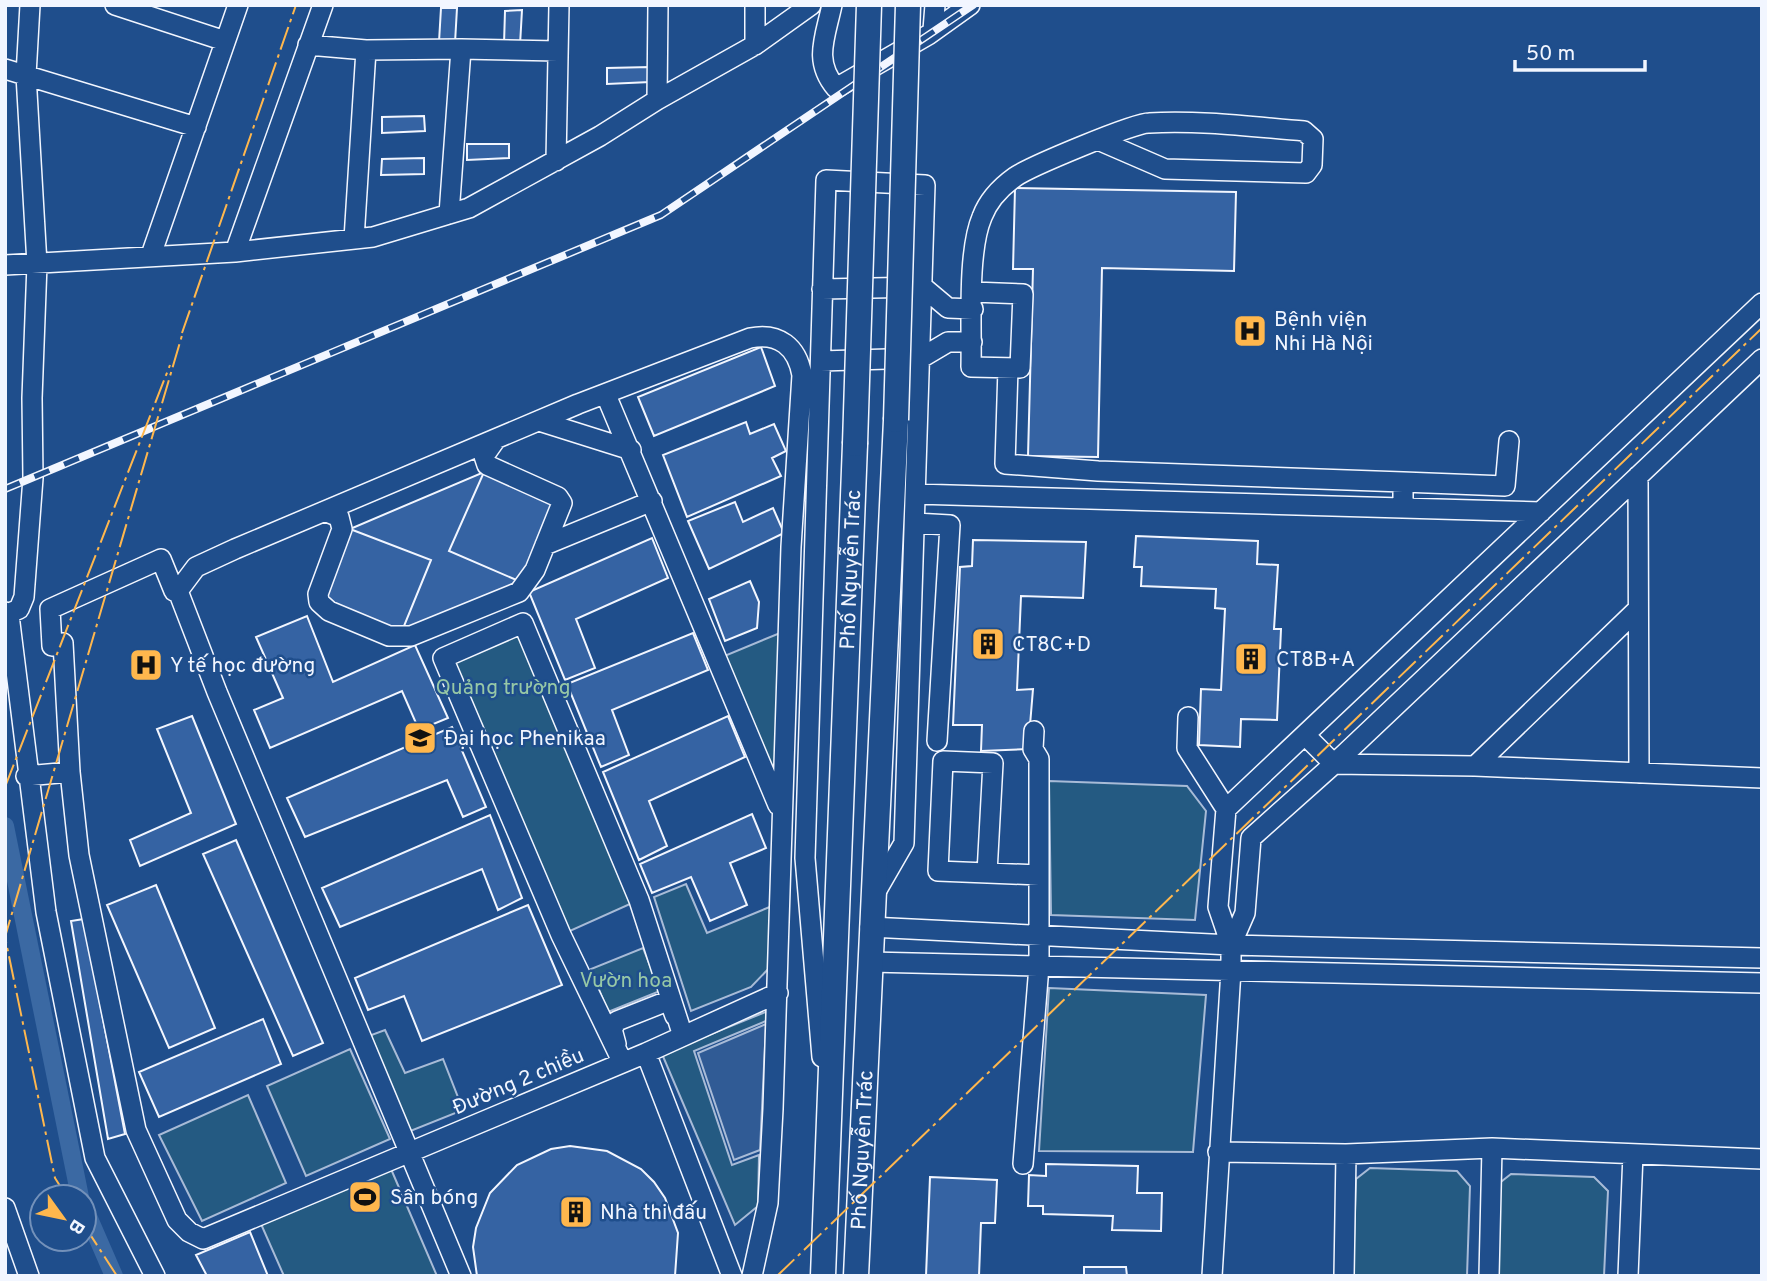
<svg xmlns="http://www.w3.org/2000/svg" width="1767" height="1281" viewBox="0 0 1767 1281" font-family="Overpass,sans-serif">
<rect width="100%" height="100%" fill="#1f4e8c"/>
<!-- green -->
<path fill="#245a82" stroke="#a8bbd7" stroke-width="2" d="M 523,623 L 639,900 L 561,935 L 443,658 Z
M 780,633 L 775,765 L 773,766 L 769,766 L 722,657 Z
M 1049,781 L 1187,786 L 1206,811 L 1195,920 L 1051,915 Z
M 686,884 L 707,933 L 772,906 L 773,964 L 751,987 L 691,1011 L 654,897 Z
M 643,948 L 660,991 L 608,1012 L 591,969 Z
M 1049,988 L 1206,995 L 1193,1152 L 1039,1151 Z
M 768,1011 L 766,1021 L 694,1051 L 732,1165 L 759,1155 L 758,1206 L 735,1225 L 662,1054 Z
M 385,1030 L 405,1073 L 443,1059 L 463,1110 L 408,1132 L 366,1037 Z
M 350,1049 L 390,1139 L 306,1176 L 267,1086 Z
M 248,1095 L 286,1183 L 202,1221 L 159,1135 Z
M 1370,1168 L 1457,1171 L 1470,1186 L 1467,1276 L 1353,1276 L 1356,1179 Z
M 391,1169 L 437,1276 L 284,1276 L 261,1224 Z
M 1511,1174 L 1594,1177 L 1608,1191 L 1604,1276 L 1494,1276 L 1497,1185 Z"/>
<!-- parking -->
<path fill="#305b95" stroke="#a8bbd7" stroke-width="2" d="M 766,1024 L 760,1150 L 734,1160 L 698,1053 Z"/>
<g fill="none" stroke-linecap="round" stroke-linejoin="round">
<!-- canal -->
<path stroke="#3b69a3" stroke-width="18" d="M 5,826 L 80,1197
M 84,1207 L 114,1276"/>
</g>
<!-- building -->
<path fill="#3563a3" stroke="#f2f6ff" stroke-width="2" d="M 441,8 L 457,8 L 455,43 L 439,42 Z
M 522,10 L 520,45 L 504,44 L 505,11 Z
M 650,67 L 650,82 L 607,84 L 607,68 Z
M 424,116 L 425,131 L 382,133 L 382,117 Z
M 467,144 L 509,144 L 509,158 L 467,160 Z
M 424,158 L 424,174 L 381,175 L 382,159 Z
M 1015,188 L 1236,192 L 1234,271 L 1102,268 L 1098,457 L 1028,456 L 1033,269 L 1013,269 Z
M 761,347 L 775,386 L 654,436 L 638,397 Z
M 746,422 L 750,434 L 774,424 L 786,451 L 772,458 L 781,476 L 687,517 L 663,455 Z
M 484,472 L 557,503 L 521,582 L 402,631 L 324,600 L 350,529 Z
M 484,472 L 557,503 L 521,582 L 449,551 Z
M 735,502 L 743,522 L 773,508 L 784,533 L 709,569 L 688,521 Z
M 350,529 L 431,560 L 402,631 L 324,600 Z
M 1136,536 L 1258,541 L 1257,564 L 1278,565 L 1274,629 L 1281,629 L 1277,720 L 1241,719 L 1240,747 L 1199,745 L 1201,689 L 1221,690 L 1225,609 L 1215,608 L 1216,589 L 1141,586 L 1142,567 L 1134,567 Z
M 652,538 L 668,578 L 576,619 L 595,668 L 565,680 L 529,592 Z
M 973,540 L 1086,542 L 1083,598 L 1021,596 L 1017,690 L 1033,689 L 1028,749 L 981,751 L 982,725 L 953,725 L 960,567 L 972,566 Z
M 750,581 L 759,602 L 757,628 L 725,641 L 709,599 Z
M 307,616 L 333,682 L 415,645 L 448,718 L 419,730 L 402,691 L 270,748 L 254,710 L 283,698 L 256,637 Z
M 693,633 L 708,670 L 612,710 L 629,755 L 601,767 L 567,684 Z
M 192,716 L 236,824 L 140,866 L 130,840 L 191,813 L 157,729 Z
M 728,716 L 745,757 L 649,801 L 667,846 L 639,860 L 603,772 Z
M 452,727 L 486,807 L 463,817 L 447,780 L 305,837 L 287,798 Z
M 752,814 L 766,848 L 730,863 L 747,905 L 710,921 L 691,877 L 652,893 L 640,864 Z
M 490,815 L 522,898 L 498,910 L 482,869 L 340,927 L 322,888 Z
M 236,840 L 323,1043 L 293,1056 L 203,854 Z
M 156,885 L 215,1028 L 169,1048 L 107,905 Z
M 528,905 L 562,985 L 422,1041 L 404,996 L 368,1010 L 355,978 Z
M 84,919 L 125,1134 L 108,1139 L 71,921 Z
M 263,1019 L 281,1064 L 159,1117 L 139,1072 Z
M 570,1146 L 607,1151 L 641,1169 L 654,1182 L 665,1198 L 678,1233 L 675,1276 L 477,1276 L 473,1247 L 476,1228 L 490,1193 L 517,1165 L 551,1149 Z
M 1046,1164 L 1138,1166 L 1137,1193 L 1162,1193 L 1161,1231 L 1112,1230 L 1113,1216 L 1043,1214 L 1043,1206 L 1028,1206 L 1029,1175 L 1046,1176 Z
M 930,1177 L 997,1180 L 995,1223 L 981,1223 L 979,1276 L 926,1276 Z
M 250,1232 L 268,1276 L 207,1276 L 196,1255 Z
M 1084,1267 L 1126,1267 L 1127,1276 L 1084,1276 Z"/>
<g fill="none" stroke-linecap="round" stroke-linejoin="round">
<defs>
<path id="minor" d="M 115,5 L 225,41
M 832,5 C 825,38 813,61 836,88 L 928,35 L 970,5
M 933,30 L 935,5
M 308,45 L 366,50
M 755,45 L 755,5
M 461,49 L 558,51
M 5,69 L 196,127
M 657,100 L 658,5
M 556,161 L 559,5
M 354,239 L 366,50 L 461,49 L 449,214
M 235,252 L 323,5
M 151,255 L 238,5
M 5,265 L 235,252 L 373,237 L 469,208 L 600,136 L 657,100 L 755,45 L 811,5
M 822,289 L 923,287 L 948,308 L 973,309
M 973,292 L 1023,294 L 1020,368 L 971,367 C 972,327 967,252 982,217 C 988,201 1001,187 1015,177 C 1029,167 1134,123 1149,123 C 1200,120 1254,127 1304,131 L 1313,139 L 1312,165 L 1306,173 L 1165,169 L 1098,140
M 821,361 L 921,358 L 948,342 L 972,342
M 1008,368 L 1005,464 L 1098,471 L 1403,482 L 1403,508
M 606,395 L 778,805
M 539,421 L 631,450
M 1638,476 L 1639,773
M 1403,482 L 1505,486 L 1509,441
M 916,494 L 1541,512
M 327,512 L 339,517 L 342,529 L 318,594 L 319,602 L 329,611 L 389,636 L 411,636 L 519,592 L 535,570 L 562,503 L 558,497 L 487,465 L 484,456 L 496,439
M 915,523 L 950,525 L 937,741
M 545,545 L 652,501
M 180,589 L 174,591 L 161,559 L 50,609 L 52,646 L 63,643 L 70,772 L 79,855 L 136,1130 L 177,1220 L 189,1232 L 203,1239 L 646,1053 L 778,993
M 5,612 L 9,615 L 46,912 L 95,1158 L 155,1276
M 5,615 L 19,609 L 24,597 L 33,478 L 32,398 L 37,264 L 26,75 L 30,5
M 1188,717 L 1187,748 L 1226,809 L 1218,907 L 1231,945 L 1231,970 L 1212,1276
M 1305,735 L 1334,764 L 1475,766 L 1762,778
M 1475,766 L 1638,609
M 26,776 L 70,772
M 1226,809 L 1762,303
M 987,873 L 993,763 L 943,761 L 938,871 L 1039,875
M 870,927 L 1231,945 L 1762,958
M 1231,945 L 1245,913 L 1251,838 L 1334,764 L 1762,359
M 870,962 L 1762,983
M 616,1044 L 612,1029 L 617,1021 L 665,1002 L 671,1005 L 675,1016
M 646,1053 L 732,1276
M 822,1057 L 805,858 L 826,180 L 925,185 L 904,843 L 874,895
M 622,1061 L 561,935 L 443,658 L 523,623 L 639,900 L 683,1036
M 1218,1152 L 1346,1154
M 1023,1164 L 1039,966 L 1039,759 L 1033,749 L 1034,731
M 5,1208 L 29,1276
M 461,1276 L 217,692 L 178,591 L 196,567 L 235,549 L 578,404 L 750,338 C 779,332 797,347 802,375 L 791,547 L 773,1109 L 768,1203 L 752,1276
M 1344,1276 L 1346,1154 L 1492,1148 L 1762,1159
M 1489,1276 L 1492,1148
M 1628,1276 L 1633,1154"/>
<g id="major">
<path id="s1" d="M 823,1276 L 855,444"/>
<path id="s2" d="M 856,1276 L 896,420"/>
</g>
</defs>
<!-- minor casing -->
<use href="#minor" stroke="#f2f6ff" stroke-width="22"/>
<!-- major casing -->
<use href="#major" stroke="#f2f6ff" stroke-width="27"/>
<!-- minor -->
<use href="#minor" stroke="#1f4e8c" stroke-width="19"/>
<!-- major -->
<use href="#major" stroke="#1f4e8c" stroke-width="24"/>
<defs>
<path id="rail" d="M 5,489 L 661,215 L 973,5"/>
</defs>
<!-- rail casing -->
<use href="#rail" stroke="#f2f6ff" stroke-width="8"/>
<!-- rail -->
<use href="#rail" stroke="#1f4e8c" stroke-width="5" stroke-dasharray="16" stroke-linecap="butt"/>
<defs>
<path id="major-bridge" d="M 896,420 L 908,5
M 855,444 L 869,5"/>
</defs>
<!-- major-bridge casing -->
<use href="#major-bridge" stroke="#f2f6ff" stroke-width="27" stroke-linecap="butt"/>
<!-- major-bridge -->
<use href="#major-bridge" stroke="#1f4e8c" stroke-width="24"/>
<!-- power -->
<path stroke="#ffb74d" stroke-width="2" stroke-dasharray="24 5 3.5 5" stroke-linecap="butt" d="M 182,333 L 296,5
M 5,787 L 170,365
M 67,1197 L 55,1178 L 5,937 L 183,332
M 84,1225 L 117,1276
M 777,1276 L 1762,328"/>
</g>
<!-- icons -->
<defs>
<symbol id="hospital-square" viewBox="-11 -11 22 22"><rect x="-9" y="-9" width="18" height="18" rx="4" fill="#ffb74d" stroke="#1f4e8c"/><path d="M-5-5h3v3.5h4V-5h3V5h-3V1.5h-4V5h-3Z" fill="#111"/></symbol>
<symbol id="building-square" viewBox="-11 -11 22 22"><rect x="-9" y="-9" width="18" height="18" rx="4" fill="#ffb74d" stroke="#1f4e8c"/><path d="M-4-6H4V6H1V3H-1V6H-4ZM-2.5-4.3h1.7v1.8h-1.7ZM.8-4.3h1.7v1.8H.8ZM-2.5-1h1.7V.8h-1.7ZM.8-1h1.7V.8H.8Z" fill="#111"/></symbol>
<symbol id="university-square" viewBox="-11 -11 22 22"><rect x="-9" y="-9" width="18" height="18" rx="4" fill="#ffb74d" stroke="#1f4e8c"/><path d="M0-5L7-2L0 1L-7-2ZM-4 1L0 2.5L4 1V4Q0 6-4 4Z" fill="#111"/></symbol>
<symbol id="stadium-square" viewBox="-11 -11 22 22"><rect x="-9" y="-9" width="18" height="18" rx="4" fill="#ffb74d" stroke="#1f4e8c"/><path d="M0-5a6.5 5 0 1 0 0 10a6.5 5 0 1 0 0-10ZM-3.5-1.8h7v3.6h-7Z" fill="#111"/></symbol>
</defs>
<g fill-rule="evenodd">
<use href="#hospital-square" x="1231" y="312" width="38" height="38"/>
<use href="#building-square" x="969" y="625" width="38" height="38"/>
<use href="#building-square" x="1232" y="640" width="38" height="38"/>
<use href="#hospital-square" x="127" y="646" width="38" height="38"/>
<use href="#university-square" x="401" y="719" width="38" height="38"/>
<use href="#stadium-square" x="346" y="1178" width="38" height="38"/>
<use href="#building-square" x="557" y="1193" width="38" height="38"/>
</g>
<g text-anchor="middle" stroke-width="5" stroke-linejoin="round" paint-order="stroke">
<!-- poi labels -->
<g font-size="21" fill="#f2f6ff" stroke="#1f4e8c" text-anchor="start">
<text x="1274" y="326">Bệnh viện<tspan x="1274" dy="24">Nhi Hà Nội</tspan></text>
<text x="1012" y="651">CT8C+D</text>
<text x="1276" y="666">CT8B+A</text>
<text x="170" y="672">Y tế học đường</text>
<text x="444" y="745">Đại học Phenikaa</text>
<text x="390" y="1204">Sân bóng</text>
<text x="600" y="1219">Nhà thi đấu</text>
</g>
<!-- street labels -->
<g font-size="21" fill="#f2f6ff" stroke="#1f4e8c">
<text dy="7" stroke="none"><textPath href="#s1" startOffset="707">Phố Nguyễn Trác</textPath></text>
<text transform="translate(518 1081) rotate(-23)" y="7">Đường 2 chiều</text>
<text dy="7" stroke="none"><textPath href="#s2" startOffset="126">Phố Nguyễn Trác</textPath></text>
</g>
<!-- park labels -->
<g font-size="21" fill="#97c8a6" stroke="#1f4e8c">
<text x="503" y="694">Quảng trường</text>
<text x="626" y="987">Vườn hoa</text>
</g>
</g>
<!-- border -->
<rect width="1767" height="1281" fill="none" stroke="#f2f6ff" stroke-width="14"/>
<!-- north arrow -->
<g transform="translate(63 1218) rotate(123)"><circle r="33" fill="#1f4e8c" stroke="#7391ba" stroke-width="2"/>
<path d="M0-5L12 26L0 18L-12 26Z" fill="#ffb74d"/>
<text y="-10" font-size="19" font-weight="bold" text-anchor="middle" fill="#f2f6ff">B</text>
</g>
<!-- scale -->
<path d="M1515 60v10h130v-10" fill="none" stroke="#f2f6ff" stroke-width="3.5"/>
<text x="1526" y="60" font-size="21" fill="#f2f6ff" stroke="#1f4e8c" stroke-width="5" paint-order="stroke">50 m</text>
</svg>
